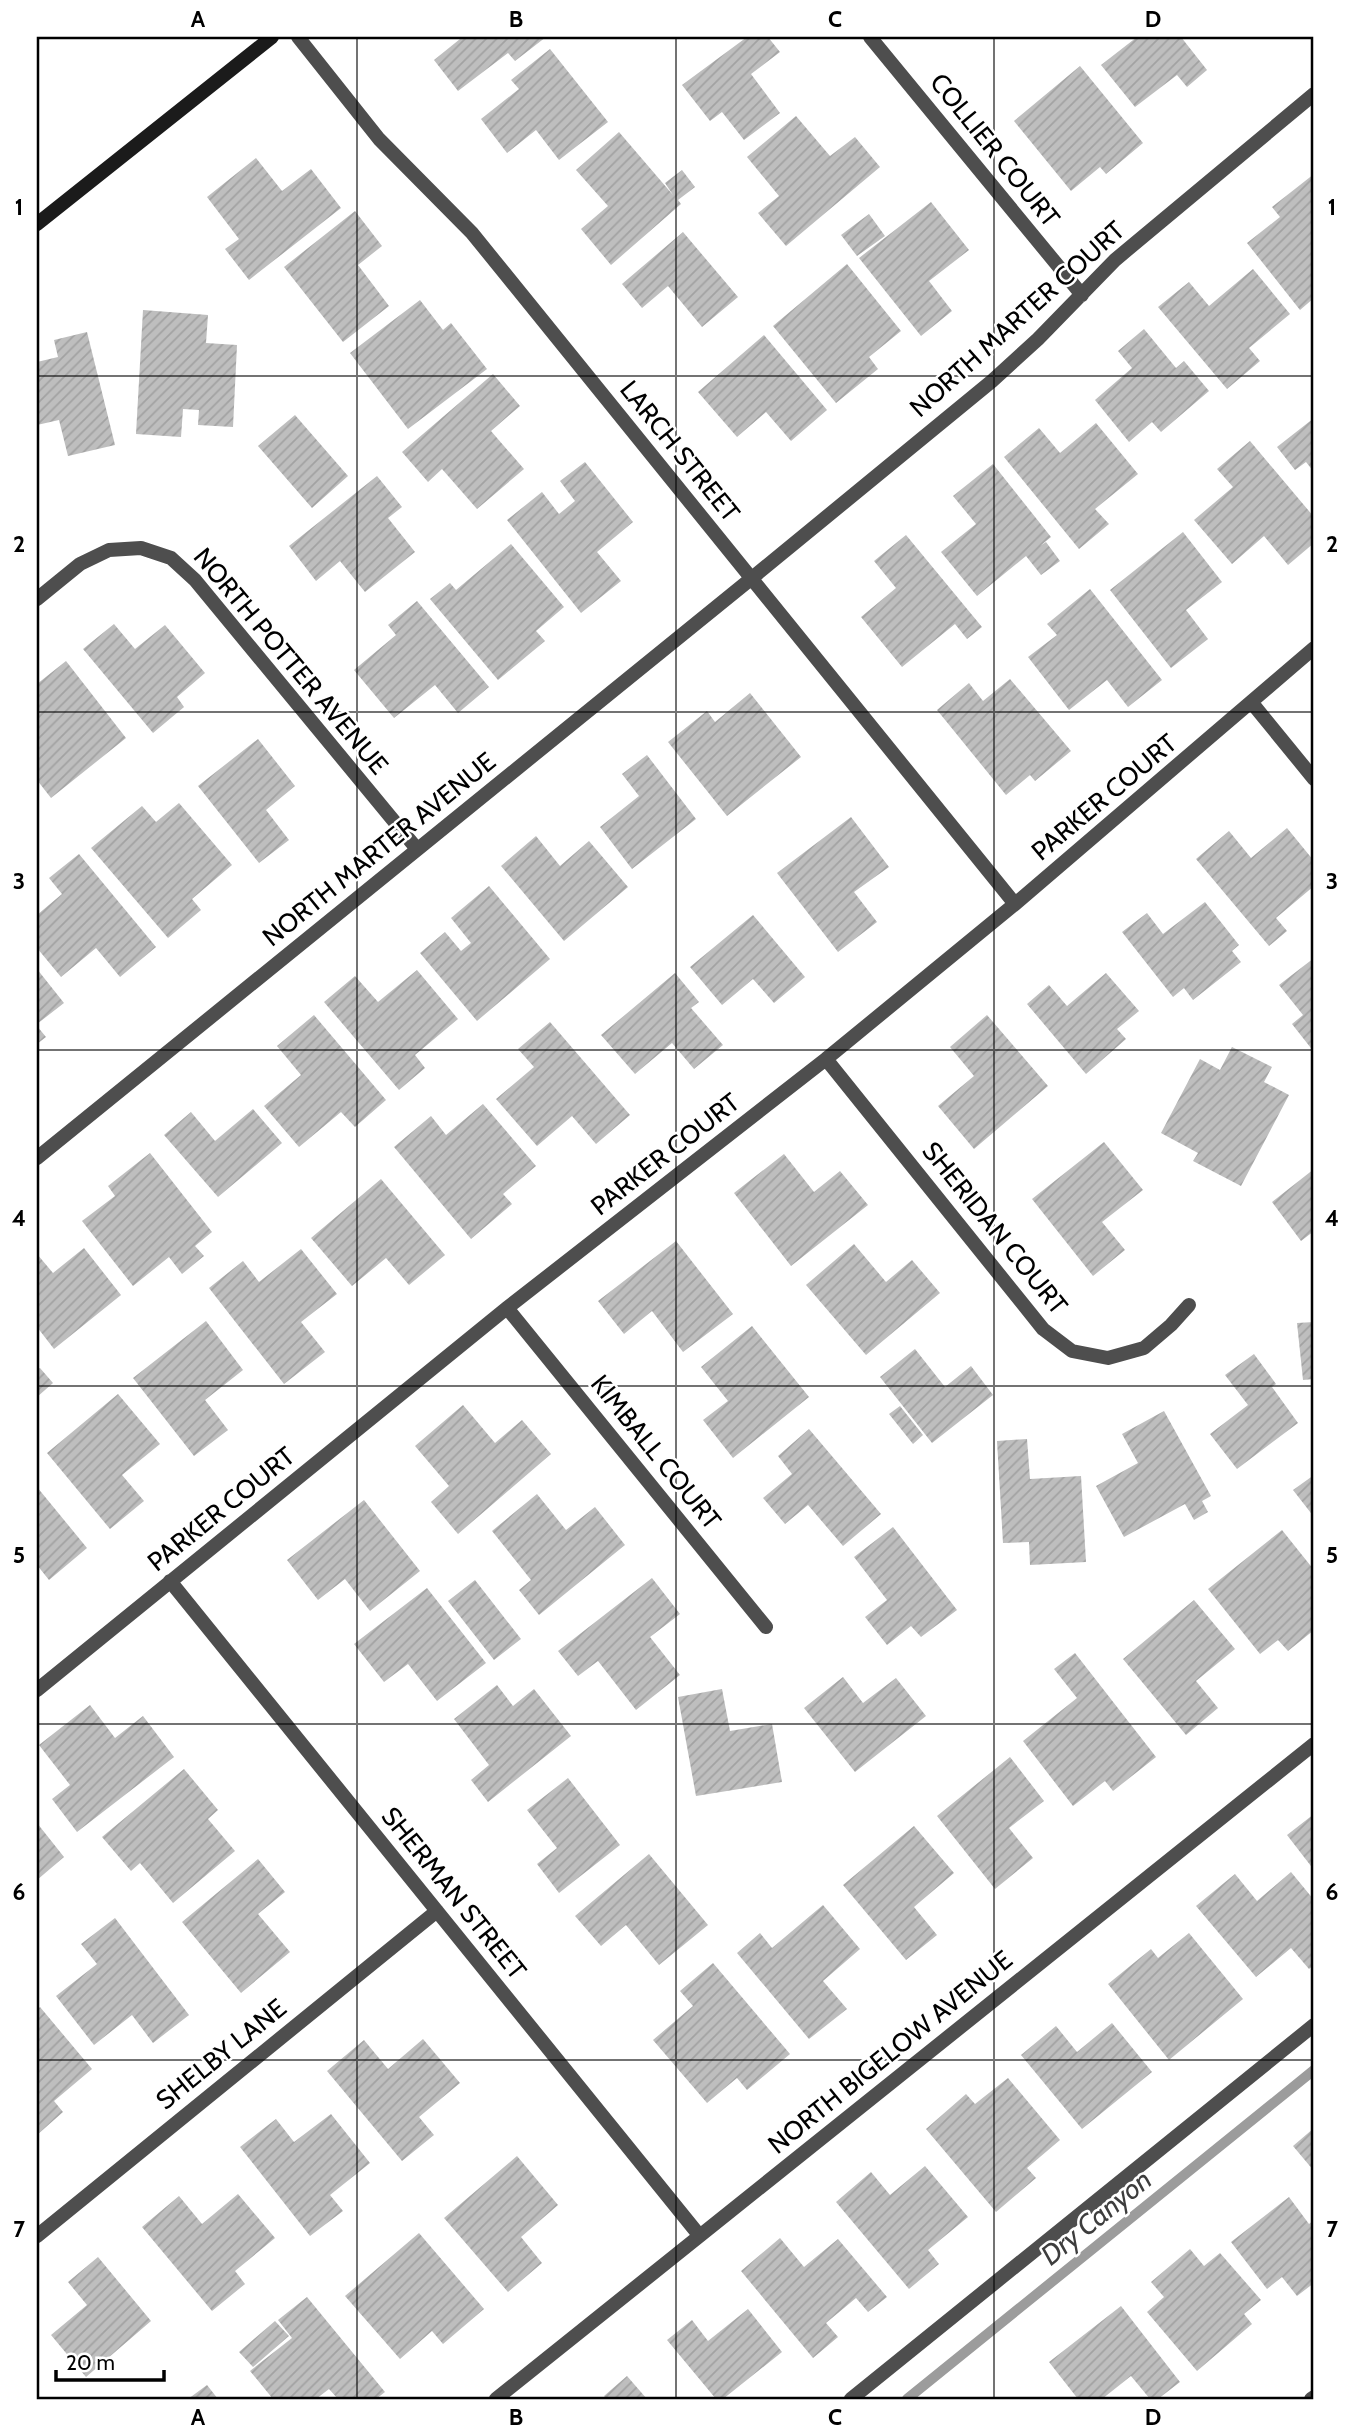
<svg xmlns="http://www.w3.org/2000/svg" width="1351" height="2436" viewBox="0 0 1351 2436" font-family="Cabin,sans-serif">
<defs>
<pattern id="building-hatch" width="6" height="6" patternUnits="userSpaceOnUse" patternTransform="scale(1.75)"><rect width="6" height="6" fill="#bebebe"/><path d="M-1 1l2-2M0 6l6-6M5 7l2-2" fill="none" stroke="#a2a2a2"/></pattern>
</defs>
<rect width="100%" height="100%" fill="#fff"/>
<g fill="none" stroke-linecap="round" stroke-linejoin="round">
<!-- stream -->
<path stroke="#9c9c9c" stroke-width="10" d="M 907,2399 L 1314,2070"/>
</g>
<!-- building -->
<path fill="url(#building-hatch)" d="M 458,37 L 546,37 L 515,61 L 508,53 L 458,91 L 434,60 L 460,39 Z
M 747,37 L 768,37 L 780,52 L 751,74 L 780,113 L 744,140 L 722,112 L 710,121 L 682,85 Z
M 1137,37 L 1181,37 L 1207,70 L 1187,87 L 1177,75 L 1135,107 L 1101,65 Z
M 550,49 L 608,122 L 559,160 L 536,130 L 507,153 L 481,119 L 519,89 L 511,80 Z
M 1080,66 L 1143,143 L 1106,174 L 1100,167 L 1071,191 L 1014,121 Z
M 796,116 L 830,156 L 855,137 L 880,167 L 786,246 L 758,213 L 779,196 L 747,157 Z
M 619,132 L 673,195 L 665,183 L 682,170 L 695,187 L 678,200 L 681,204 L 611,265 L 581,229 L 608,206 L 576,170 Z
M 256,158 L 282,191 L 311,169 L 341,208 L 249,280 L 225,249 L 239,239 L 207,197 Z
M 1314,174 L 1314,298 L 1300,310 L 1247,243 L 1280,217 L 1272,207 Z
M 931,202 L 969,250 L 929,281 L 952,311 L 921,336 L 859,258 Z
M 355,211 L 382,246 L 358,265 L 389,306 L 343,342 L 284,267 Z
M 869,214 L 885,236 L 857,256 L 841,235 Z
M 683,232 L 738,297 L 702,327 L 668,286 L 642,308 L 622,284 Z
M 847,264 L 901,331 L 869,357 L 878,369 L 836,403 L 773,326 Z
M 1253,269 L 1290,314 L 1249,348 L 1260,361 L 1227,389 L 1158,307 L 1189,282 L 1209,306 Z
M 420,300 L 443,330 L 451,323 L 487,369 L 408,429 L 350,353 Z
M 143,310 L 208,315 L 206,343 L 237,345 L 233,427 L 198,425 L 199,410 L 183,409 L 181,437 L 136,434 Z
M 1144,329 L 1176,368 L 1184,361 L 1209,391 L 1161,432 L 1152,422 L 1129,442 L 1095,400 L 1132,368 L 1118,351 Z
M 87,332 L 115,445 L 68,456 L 59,420 L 37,425 L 37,362 L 58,357 L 54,340 Z
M 764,335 L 827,410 L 791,441 L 766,412 L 737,437 L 698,392 Z
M 493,374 L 520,406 L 491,431 L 524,469 L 477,509 L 442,469 L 428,482 L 402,452 Z
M 295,415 L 348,476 L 312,508 L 258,446 Z
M 1314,418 L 1314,472 L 1306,462 L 1295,470 L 1277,447 Z
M 1096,423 L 1138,474 L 1095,509 L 1109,524 L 1079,549 L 1004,457 L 1039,428 L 1060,453 Z
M 1250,441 L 1314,517 L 1314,543 L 1288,565 L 1264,536 L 1232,564 L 1194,520 L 1233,487 L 1217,469 Z
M 585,462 L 633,522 L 597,552 L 621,581 L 581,613 L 507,520 L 542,492 L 559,514 L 575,501 L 560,481 Z
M 993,464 L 1051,537 L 1040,546 L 1046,542 L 1060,561 L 1041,575 L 1026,556 L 977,596 L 941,552 L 976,524 L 953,496 Z
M 377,476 L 402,507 L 388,518 L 415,552 L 365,592 L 340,561 L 316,581 L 289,546 Z
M 1183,532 L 1222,582 L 1186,610 L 1208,639 L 1171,668 L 1110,590 Z
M 906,535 L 982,627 L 967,639 L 955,624 L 902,667 L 861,617 L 896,588 L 874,561 Z
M 511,544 L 564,607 L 536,631 L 545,641 L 498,680 L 430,599 L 450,583 L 456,590 Z
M 1090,589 L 1162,680 L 1128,707 L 1107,680 L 1069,710 L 1028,657 L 1057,635 L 1047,624 Z
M 417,601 L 489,687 L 458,713 L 435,685 L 394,718 L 354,670 L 396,635 L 388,625 Z
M 114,624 L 135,649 L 165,625 L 205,673 L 177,697 L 184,707 L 153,733 L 83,649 Z
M 66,661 L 126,738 L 51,798 L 37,780 L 37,684 Z
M 1010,679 L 1071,751 L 1035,781 L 1030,775 L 1006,795 L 937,710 L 969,683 L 983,701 Z
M 750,693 L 801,757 L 727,816 L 668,742 L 707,711 L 715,722 Z
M 258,739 L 295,786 L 266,810 L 289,840 L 259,863 L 198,786 Z
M 647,755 L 696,819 L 632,869 L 600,827 L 639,796 L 622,774 Z
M 179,803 L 232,865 L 192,899 L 201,910 L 168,938 L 91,848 L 142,806 L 156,822 Z
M 851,817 L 889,867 L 854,892 L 877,922 L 838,952 L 777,873 Z
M 1287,828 L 1314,861 L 1314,886 L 1276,918 L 1287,931 L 1269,946 L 1196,859 L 1229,831 L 1251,858 Z
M 536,836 L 560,866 L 589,841 L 628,887 L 564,941 L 501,866 Z
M 79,854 L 156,947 L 120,977 L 96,948 L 61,977 L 37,948 L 37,915 L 62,894 L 49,878 Z
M 489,886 L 550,959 L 477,1021 L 420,953 L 445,932 L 461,951 L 471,943 L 451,918 Z
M 1205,902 L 1239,945 L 1232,951 L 1241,962 L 1193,1000 L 1184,988 L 1173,997 L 1122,932 L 1147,913 L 1163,934 Z
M 753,915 L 805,977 L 774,1003 L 753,979 L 722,1005 L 690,967 Z
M 1314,958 L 1314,1052 L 1292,1024 L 1303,1015 L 1279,985 Z
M 37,969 L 64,1003 L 37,1024 Z
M 417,970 L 458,1019 L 415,1055 L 425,1068 L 399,1090 L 324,1002 L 355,976 L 378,1002 Z
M 675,973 L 699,1002 L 691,1008 L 723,1045 L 694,1069 L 672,1043 L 635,1074 L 601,1035 Z
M 1106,973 L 1139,1011 L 1117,1029 L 1126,1039 L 1086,1074 L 1027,1004 L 1049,985 L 1067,1006 Z
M 314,1015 L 386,1100 L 355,1127 L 341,1112 L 299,1147 L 264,1106 L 301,1075 L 277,1046 Z
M 987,1015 L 1048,1086 L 974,1149 L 938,1106 L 974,1076 L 950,1047 Z
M 550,1022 L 630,1115 L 596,1144 L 572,1116 L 537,1146 L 496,1099 L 534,1067 L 518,1049 Z
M 37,1026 L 46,1037 L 37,1044 Z
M 1232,1047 L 1272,1067 L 1264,1082 L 1289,1095 L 1241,1186 L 1193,1161 L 1198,1153 L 1161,1133 L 1200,1059 L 1220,1070 Z
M 483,1104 L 536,1166 L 503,1194 L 512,1204 L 471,1239 L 394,1147 L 431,1116 L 446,1135 Z
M 253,1109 L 282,1143 L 218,1197 L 164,1135 L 191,1112 L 215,1141 Z
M 1104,1142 L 1143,1190 L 1102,1222 L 1125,1250 L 1093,1276 L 1032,1199 Z
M 150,1153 L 212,1232 L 195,1246 L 204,1256 L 182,1274 L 169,1257 L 133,1286 L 82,1221 L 115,1196 L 108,1186 Z
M 784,1154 L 814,1192 L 840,1171 L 868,1205 L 791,1266 L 734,1193 Z
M 1314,1169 L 1314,1231 L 1301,1241 L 1272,1202 Z
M 381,1179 L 445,1255 L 409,1285 L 386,1258 L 352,1286 L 311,1238 Z
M 676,1241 L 733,1314 L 683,1352 L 652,1311 L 624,1334 L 598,1301 Z
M 854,1244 L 886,1282 L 912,1260 L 940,1293 L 866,1355 L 806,1285 Z
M 84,1248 L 121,1295 L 54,1349 L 37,1327 L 37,1254 L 53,1273 Z
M 301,1249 L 337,1294 L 301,1322 L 325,1352 L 284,1384 L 209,1288 L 243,1261 L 259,1282 Z
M 206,1321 L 243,1370 L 205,1400 L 228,1430 L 194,1456 L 133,1378 Z
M 1314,1322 L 1314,1379 L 1303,1380 L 1297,1323 Z
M 752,1326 L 809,1397 L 733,1458 L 703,1420 L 728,1401 L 701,1367 Z
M 915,1349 L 945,1387 L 971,1366 L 993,1395 L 932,1443 L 880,1377 Z
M 1254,1354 L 1276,1384 L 1272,1387 L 1298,1423 L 1237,1469 L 1210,1434 L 1248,1405 L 1225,1375 Z
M 40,1368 L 53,1383 L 37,1397 L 37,1370 Z
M 118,1394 L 160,1444 L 122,1475 L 144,1501 L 110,1529 L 47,1453 Z
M 463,1405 L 495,1443 L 522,1420 L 551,1454 L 458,1534 L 431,1502 L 449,1486 L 415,1446 Z
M 900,1406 L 923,1435 L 913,1444 L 889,1414 Z
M 1164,1411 L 1211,1496 L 1202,1501 L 1208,1512 L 1194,1520 L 1185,1504 L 1124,1537 L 1096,1486 L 1138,1463 L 1122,1434 Z
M 809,1429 L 881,1514 L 843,1546 L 808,1505 L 785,1524 L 763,1498 L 792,1474 L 778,1456 Z
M 1027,1439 L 1030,1479 L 1081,1476 L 1086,1562 L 1030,1565 L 1029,1542 L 1003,1543 L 997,1441 Z
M 1314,1475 L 1314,1517 L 1293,1490 Z
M 37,1487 L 87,1548 L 49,1580 L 37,1565 Z
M 537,1494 L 566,1530 L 595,1507 L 625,1545 L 539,1615 L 519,1590 L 531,1580 L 492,1531 Z
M 364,1500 L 420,1571 L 370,1611 L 345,1579 L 318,1600 L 287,1560 Z
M 893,1527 L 957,1610 L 921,1637 L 911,1626 L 887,1645 L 865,1617 L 887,1600 L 854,1557 Z
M 1282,1530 L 1314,1570 L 1314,1630 L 1288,1651 L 1278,1640 L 1260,1654 L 1208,1589 Z
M 652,1578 L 680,1614 L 650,1637 L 680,1675 L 636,1710 L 598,1661 L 578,1676 L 558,1651 Z
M 475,1580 L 521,1639 L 494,1660 L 448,1601 Z
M 427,1588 L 486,1663 L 437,1701 L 408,1664 L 384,1682 L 354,1644 Z
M 1194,1600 L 1235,1649 L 1196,1681 L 1218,1708 L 1186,1735 L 1123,1659 Z
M 1075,1653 L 1156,1757 L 1113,1791 L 1105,1781 L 1073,1806 L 1023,1741 L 1077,1698 L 1054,1669 Z
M 843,1677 L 863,1703 L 896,1678 L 926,1716 L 855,1772 L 804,1708 Z
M 497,1685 L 513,1706 L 534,1689 L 571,1736 L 488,1802 L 471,1780 L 489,1765 L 454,1719 Z
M 722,1689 L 730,1731 L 772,1724 L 782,1782 L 696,1796 L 678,1697 Z
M 90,1705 L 115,1738 L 143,1716 L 174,1757 L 77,1832 L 52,1799 L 70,1785 L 39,1745 Z
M 1010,1757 L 1044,1801 L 1009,1828 L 1033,1858 L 995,1889 L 937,1816 Z
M 184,1769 L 218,1810 L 208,1819 L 235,1851 L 173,1903 L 140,1863 L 131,1871 L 102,1837 Z
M 568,1778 L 620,1845 L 559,1893 L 537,1864 L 557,1848 L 527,1810 Z
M 1314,1814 L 1314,1870 L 1287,1835 Z
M 37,1823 L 64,1857 L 37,1880 Z
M 914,1826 L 954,1873 L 914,1907 L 937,1935 L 906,1960 L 843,1885 Z
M 649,1854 L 708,1925 L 659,1965 L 626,1925 L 601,1946 L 575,1916 Z
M 258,1859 L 285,1892 L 258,1914 L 290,1952 L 241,1993 L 182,1922 Z
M 1291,1872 L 1314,1900 L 1314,1965 L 1309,1969 L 1291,1948 L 1256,1977 L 1196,1906 L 1235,1874 L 1257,1901 Z
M 823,1905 L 860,1949 L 823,1981 L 847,2009 L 809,2039 L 737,1953 L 760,1933 L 772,1948 Z
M 115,1918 L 189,2015 L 153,2043 L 132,2015 L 94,2045 L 56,1996 L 97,1964 L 81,1944 Z
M 1189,1933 L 1243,1999 L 1169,2060 L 1108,1984 L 1151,1949 L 1158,1958 Z
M 713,1963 L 790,2054 L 747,2090 L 737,2078 L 707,2103 L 653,2040 L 693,2006 L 680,1991 Z
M 40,2007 L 92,2069 L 54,2101 L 63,2112 L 37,2135 L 37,2010 Z
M 1112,2023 L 1152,2072 L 1082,2129 L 1021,2055 L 1056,2026 L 1077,2052 Z
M 423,2039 L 460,2083 L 419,2117 L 434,2135 L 402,2161 L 327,2071 L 364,2040 L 388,2069 Z
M 1008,2078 L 1060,2140 L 1027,2168 L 1036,2178 L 996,2212 L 926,2129 L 966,2094 L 975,2104 Z
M 331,2114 L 370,2163 L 330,2195 L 343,2211 L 310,2236 L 240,2147 L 276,2119 L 294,2142 Z
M 1314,2128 L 1314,2171 L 1293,2146 Z
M 517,2156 L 558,2205 L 521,2237 L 542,2263 L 508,2292 L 444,2218 Z
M 925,2166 L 968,2217 L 928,2250 L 939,2264 L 909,2289 L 836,2202 L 871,2172 L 890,2195 Z
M 238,2194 L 275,2238 L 235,2271 L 245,2284 L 212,2311 L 142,2227 L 179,2196 L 202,2224 Z
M 1289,2197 L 1309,2224 L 1314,2220 L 1314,2283 L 1297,2296 L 1282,2277 L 1267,2289 L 1231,2242 Z
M 419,2233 L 484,2309 L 443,2344 L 432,2331 L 400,2359 L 345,2296 Z
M 780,2238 L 804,2267 L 838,2239 L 887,2297 L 868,2312 L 856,2298 L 826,2323 L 838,2337 L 813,2358 L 741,2271 Z
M 1190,2249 L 1204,2266 L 1220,2253 L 1261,2300 L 1244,2314 L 1252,2324 L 1197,2371 L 1147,2312 L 1164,2297 L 1151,2282 Z
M 98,2257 L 151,2321 L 86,2377 L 51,2335 L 87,2305 L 68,2282 Z
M 307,2297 L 385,2392 L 376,2399 L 338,2399 L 329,2389 L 316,2399 L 273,2399 L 250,2371 L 292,2338 L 278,2320 Z
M 1121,2306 L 1180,2382 L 1158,2399 L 1150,2399 L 1131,2376 L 1102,2399 L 1078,2399 L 1049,2362 Z
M 748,2309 L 782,2352 L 723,2399 L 716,2399 L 667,2340 L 692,2320 L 708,2341 Z
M 275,2321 L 289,2336 L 253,2367 L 239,2352 Z
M 627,2376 L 647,2399 L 606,2399 L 604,2396 Z
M 207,2385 L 218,2399 L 188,2399 Z"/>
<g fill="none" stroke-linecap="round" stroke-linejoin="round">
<!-- service -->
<path stroke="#4e4e4e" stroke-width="14" d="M 851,2399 L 1314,2025"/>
<!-- minor -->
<path stroke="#4e4e4e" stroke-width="14" d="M 298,37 L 379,139 L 472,233 L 1015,904
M 870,37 L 1082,295
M 37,599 L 80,564 L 109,550 L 141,548 L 171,558 L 195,580 L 417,849
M 1252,703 L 1314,779
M 826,1059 L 1043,1329 L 1072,1351 L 1108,1358 L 1144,1348 L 1171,1325 L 1189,1305
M 37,1158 L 752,578 L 992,381 L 1038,339 L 1115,260 L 1314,94
M 507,1308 L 766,1627
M 170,1581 L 699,2235
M 37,1690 L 507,1308 L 826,1059 L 1015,904 L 1314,648
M 37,2236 L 437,1911
M 496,2399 L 1314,1744
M 1311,2399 L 1314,2397"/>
<!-- secondary -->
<path stroke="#1b1b1b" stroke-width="14" d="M 37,224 L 272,37"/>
</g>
<!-- grid -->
<path fill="none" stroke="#000" stroke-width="2" stroke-opacity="0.55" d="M 357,37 L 357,2399M 676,37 L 676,2399M 994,37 L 994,2399M 37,376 L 1314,376M 37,712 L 1314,712M 37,1050 L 1314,1050M 37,1386 L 1314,1386M 37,1724 L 1314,1724M 37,2060 L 1314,2060"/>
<g text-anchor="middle" stroke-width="5" stroke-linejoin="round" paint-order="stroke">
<!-- street labels -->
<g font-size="26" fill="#000" stroke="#fff">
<text transform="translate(995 150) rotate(51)" y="9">COLLIER COURT</text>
<text transform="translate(1017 319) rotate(-42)" y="9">NORTH MARTER COURT</text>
<text transform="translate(680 451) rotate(51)" y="9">LARCH STREET</text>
<text transform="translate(291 661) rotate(50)" y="9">NORTH POTTER AVENUE</text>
<text transform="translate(1104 797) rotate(-40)" y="9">PARKER COURT</text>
<text transform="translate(379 849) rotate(-39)" y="9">NORTH MARTER AVENUE</text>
<text transform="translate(665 1154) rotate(-38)" y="9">PARKER COURT</text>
<text transform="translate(995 1228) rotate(51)" y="9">SHERIDAN COURT</text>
<text transform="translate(656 1452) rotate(51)" y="9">KIMBALL COURT</text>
<text transform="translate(221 1509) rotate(-39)" y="9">PARKER COURT</text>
<text transform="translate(454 1893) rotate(51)" y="9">SHERMAN STREET</text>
<text transform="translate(890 2052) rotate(-39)" y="9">NORTH BIGELOW AVENUE</text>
<text transform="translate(221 2054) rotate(-39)" y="9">SHELBY LANE</text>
</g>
<!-- water labels -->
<g font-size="28" font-style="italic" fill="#3d3d3d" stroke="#fff">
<text transform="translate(1096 2217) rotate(-39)" y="10">Dry Canyon</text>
</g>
</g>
<!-- border -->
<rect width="1351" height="2436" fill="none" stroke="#ffffff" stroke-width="77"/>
<!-- scale -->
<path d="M56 2370v10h108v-10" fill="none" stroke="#000000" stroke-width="3.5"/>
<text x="66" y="2370" font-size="21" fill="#000000" stroke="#ffffff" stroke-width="5" paint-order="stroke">20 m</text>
<rect x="38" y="38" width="1274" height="2360" fill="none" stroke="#000" stroke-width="2.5"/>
<g font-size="23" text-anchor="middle" font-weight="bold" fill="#000">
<text x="198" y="27">A</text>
<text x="516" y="27">B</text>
<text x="835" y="27">C</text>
<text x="1153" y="27">D</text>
<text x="19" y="215">1</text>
<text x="1332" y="215">1</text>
<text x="19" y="552">2</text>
<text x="1332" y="552">2</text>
<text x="19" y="889">3</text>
<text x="1332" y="889">3</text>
<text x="19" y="1226">4</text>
<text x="1332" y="1226">4</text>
<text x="19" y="1563">5</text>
<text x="1332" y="1563">5</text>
<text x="19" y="1900">6</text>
<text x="1332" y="1900">6</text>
<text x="19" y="2237">7</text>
<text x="1332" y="2237">7</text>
<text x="198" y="2425">A</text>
<text x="516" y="2425">B</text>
<text x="835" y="2425">C</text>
<text x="1153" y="2425">D</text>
</g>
</svg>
